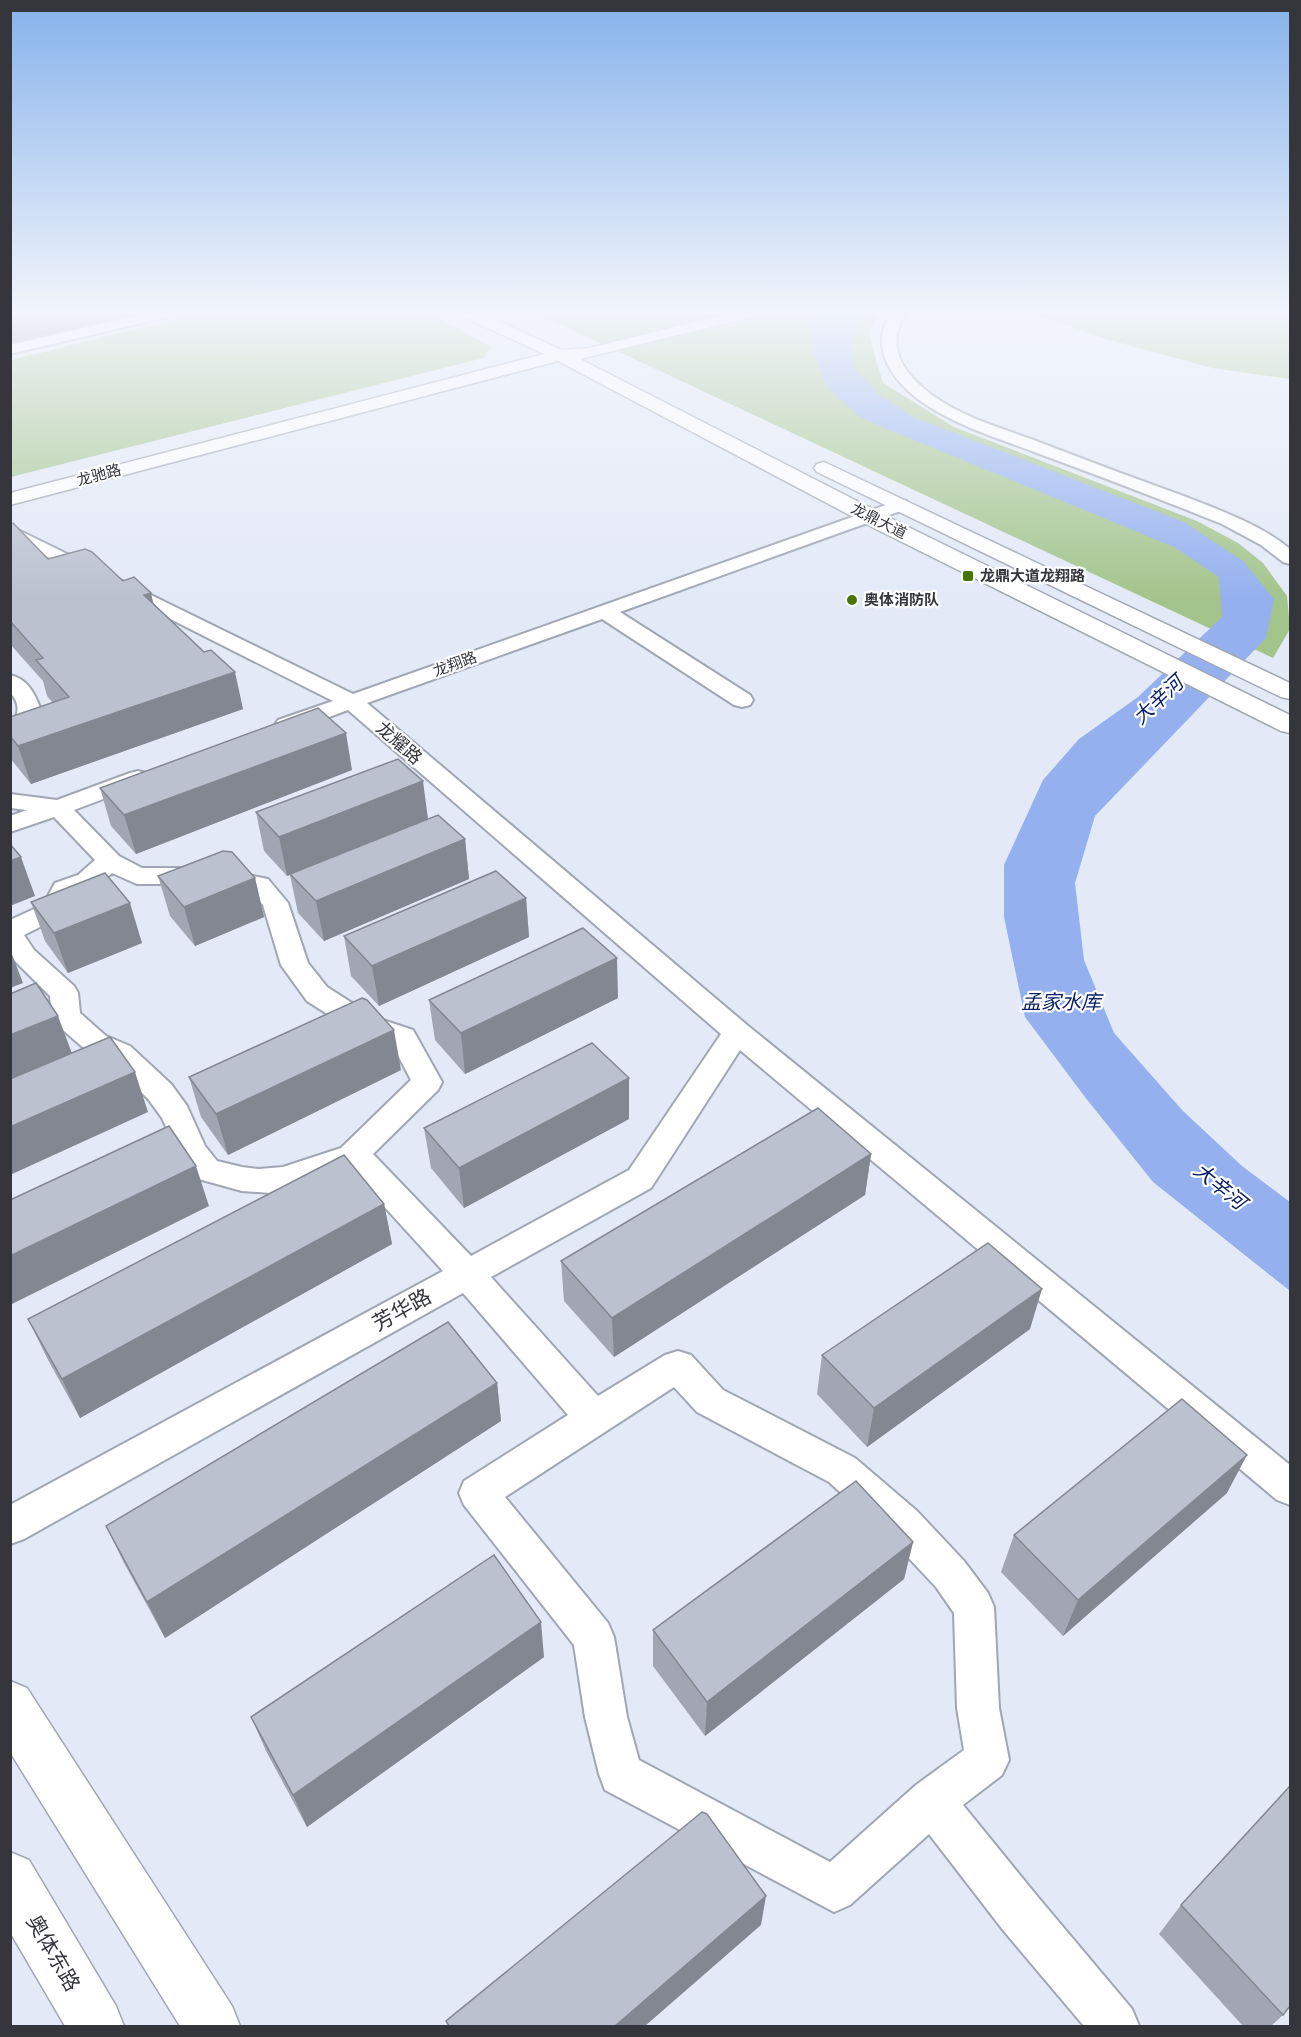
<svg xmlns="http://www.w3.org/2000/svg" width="1301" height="2037" viewBox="0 0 1301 2037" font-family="'PT Serif','Noto Sans SC',serif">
<rect width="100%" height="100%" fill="#e3e9f7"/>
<!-- green -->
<path fill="#a3c48b" d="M 199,314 L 430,314 L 492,347 L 483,358 L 11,477 L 11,360 Z
M 538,314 L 879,314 L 868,332 L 883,383 L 954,427 L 1197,521 L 1238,543 L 1263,563 L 1287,596 L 1290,629 L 1273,658 Z
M 1034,314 L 1290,314 L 1290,379 L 1212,368 L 1106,339 Z"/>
<!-- water -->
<path fill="#94b0ef" d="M 816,314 L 869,314 L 850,339 L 855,368 L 880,395 L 911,416 L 1184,522 L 1243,561 L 1274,599 L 1266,638 L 1095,816 L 1075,883 L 1084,960 L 1114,1033 L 1183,1111 L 1242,1166 L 1290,1202 L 1290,1291 L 1153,1182 L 1085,1097 L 1025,1017 L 1004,917 L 1004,865 L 1043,780 L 1079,739 L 1138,697 L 1222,617 L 1219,577 L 1174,547 L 863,419 L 828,389 L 814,353 L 810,327 Z"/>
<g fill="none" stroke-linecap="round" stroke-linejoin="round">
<defs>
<path id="minor" d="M 145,314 L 169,314 L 167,317 L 10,354 L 10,345 Z
M 892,314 L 906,314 C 883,347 905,376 935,397 C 963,417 998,427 1031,439 C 1083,459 1136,479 1189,498 C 1224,512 1261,525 1290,549 L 1290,564 L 1283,562 L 1261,545 L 1222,524 C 1158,498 1094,474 1029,450 C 994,437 956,425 925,404 C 895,384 866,347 892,314 Z
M 900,500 L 906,501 L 909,505 L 906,509 L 620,612 L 750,695 L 753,700 L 750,705 L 742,707 L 734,705 L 602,619 L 367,703 L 747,1025 L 1290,1465 L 1290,1505 L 1277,1500 L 740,1050 L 651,1188 L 491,1277 L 598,1396 L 665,1355 L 678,1351 L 691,1355 L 723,1390 L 855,1458 L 917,1511 L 964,1561 L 988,1593 L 994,1607 L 999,1708 L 1009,1760 L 1002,1775 L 963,1805 L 1037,1896 L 1132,2009 L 1139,2026 L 1084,2026 L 1003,1930 L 929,1834 L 850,1905 L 834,1912 L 605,1790 L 599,1774 L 585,1717 L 574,1645 L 464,1505 L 459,1493 L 464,1481 L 568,1415 L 463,1293 L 24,1539 L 10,1544 L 10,1505 L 443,1271 L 350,1169 L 307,1185 L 271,1193 L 242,1191 L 195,1178 L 181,1159 L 162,1118 L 149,1100 L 110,1060 L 86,1050 L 56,1024 L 52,1017 L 50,996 L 10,956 L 10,920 L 43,905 L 55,883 L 78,875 L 95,860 L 54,817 L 10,832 L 10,816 L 27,810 L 10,808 L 10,794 L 57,800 L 130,773 L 138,771 L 146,773 L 150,778 L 146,783 L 74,810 L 119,856 L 142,868 L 213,868 L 268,879 L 288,903 L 308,963 L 327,987 L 374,1017 L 413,1030 L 442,1082 L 438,1090 L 373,1154 L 471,1256 L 629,1170 L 721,1034 L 348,710 L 294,730 L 286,732 L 278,730 L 275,725 L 278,720 L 333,701 L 10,538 L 10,526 L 353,694 ZM 112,873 L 137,884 L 213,884 L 250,891 L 263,905 L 281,965 L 307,1001 L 354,1031 L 392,1044 L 411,1080 L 341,1148 L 283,1167 L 259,1169 L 242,1167 L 217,1161 L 205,1146 L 187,1106 L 171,1084 L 130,1046 L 106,1036 L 80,1013 L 78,993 L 74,986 L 34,950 L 24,935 L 62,916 L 74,894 L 96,887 ZM 674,1387 L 697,1412 L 829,1482 L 889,1537 L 936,1587 L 954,1613 L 957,1708 L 964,1750 L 916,1785 L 830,1862 L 639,1760 L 627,1717 L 614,1637 L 608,1623 L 505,1497 Z
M 10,675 C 28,679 35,694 41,710 L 31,735 L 10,743 L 10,727 L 13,726 C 18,714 21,703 10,693 Z"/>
<path id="major" d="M 462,314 L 483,314 L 562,350 L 589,348 L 727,314 L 754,314 L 752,317 L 580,359 L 892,519 L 1290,715 L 1290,733 L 1281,731 L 876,529 L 558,361 L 10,505 L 10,493 L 544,354 L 464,317 Z
M 824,462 L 1290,683 L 1290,699 L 1281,697 L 817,472 L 814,468 L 817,464 Z
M 10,1681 L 27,1688 L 232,2006 L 240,2026 L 180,2026 L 10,1752 Z
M 10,1852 L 29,1860 L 116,2006 L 124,2026 L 65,2026 L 10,1932 Z"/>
</defs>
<!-- minor casing -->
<use href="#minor" stroke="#a0a6b3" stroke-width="4"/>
<!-- major casing -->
<use href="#major" stroke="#a0a6b3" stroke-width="3"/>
<!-- minor -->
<use href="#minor" fill="#fff" fill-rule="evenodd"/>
<!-- major -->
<use href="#major" fill="#fff" fill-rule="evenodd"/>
</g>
<!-- wall -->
<path fill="#a1a6b2" d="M 10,524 L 48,559 L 123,581 L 153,603 L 243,709 L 31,784 L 10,758 L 10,717 L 53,703 L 47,696 L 43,681 L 10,644 Z
M 352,770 L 136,854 L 111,826 L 100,788 Z
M 256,812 L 428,819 L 465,839 L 469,879 L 324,941 L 298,913 L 290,875 L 287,876 L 264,851 Z
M 158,876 L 255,878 L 264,917 L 195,946 L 170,916 Z
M 526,898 L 529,937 L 379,1006 L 351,976 L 344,936 Z
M 31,902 L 142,943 L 68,973 L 45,941 Z
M 618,998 L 465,1074 L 435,1040 L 429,1000 Z
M 401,1070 L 228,1155 L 201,1117 L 189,1077 Z
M 629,1119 L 464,1208 L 431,1168 L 424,1128 Z
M 871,1154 L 865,1195 L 614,1357 L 564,1301 L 561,1261 Z
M 384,1204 L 392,1244 L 80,1418 L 47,1358 L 28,1319 Z
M 1030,1329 L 867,1447 L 817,1394 L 822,1355 Z
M 497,1383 L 501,1421 L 165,1638 L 124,1563 L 106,1526 Z
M 1227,1493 L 1063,1636 L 1001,1572 L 1014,1535 Z
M 913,1542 L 904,1579 L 705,1736 L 653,1666 L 653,1630 Z
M 544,1657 L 307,1827 L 266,1751 L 251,1717 Z
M 1181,1905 L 1283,2015 L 1271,2026 L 1243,2026 L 1159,1934 Z"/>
<!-- shaded-wall -->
<path fill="#838791" d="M 10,314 L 137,314 L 10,343 Z
M 151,593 L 159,629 L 144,595 Z
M 235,672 L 243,709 L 31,784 L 18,746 Z
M 346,733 L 352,770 L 136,854 L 124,815 Z
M 423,781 L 428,819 L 287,876 L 279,837 Z
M 465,839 L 469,879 L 324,941 L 316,901 Z
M 21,857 L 35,896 L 10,906 L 10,861 Z
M 255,878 L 264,917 L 195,946 L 184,907 Z
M 526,898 L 529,937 L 379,1006 L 372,966 Z
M 130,903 L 142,943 L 68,973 L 54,933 Z
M 10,949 L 23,983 L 10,988 Z
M 617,958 L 618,998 L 465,1074 L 461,1033 Z
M 58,1016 L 73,1056 L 10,1083 L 10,1035 Z
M 394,1030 L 401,1070 L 228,1155 L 216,1114 Z
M 135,1072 L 148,1112 L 10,1175 L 10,1127 Z
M 629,1078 L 629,1119 L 464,1208 L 459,1168 Z
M 871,1154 L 865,1195 L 614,1357 L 612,1318 Z
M 196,1166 L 209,1206 L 10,1305 L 10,1256 Z
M 384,1204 L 392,1244 L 80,1418 L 62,1379 Z
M 1042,1289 L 1030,1329 L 867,1447 L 874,1408 Z
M 497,1383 L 501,1421 L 165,1638 L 147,1602 Z
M 1247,1455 L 1227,1493 L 1063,1636 L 1078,1600 Z
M 913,1542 L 904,1579 L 705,1736 L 707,1702 Z
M 541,1622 L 544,1657 L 307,1827 L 293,1795 Z
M 766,1896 L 761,1925 L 645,2026 L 615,2026 Z"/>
<!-- building -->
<path fill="#bbc1cf" stroke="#838791" stroke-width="1.5" d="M 13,523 L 48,559 L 85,549 L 92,552 L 123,581 L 134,577 L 151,593 L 144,595 L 204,652 L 211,650 L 235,672 L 18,746 L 10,736 L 10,717 L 69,697 L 36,660 L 43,658 L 10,621 L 10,524 Z
M 318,708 L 346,733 L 124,815 L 100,788 Z
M 398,759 L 423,781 L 279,837 L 256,812 Z
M 438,815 L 465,839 L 316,901 L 290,874 Z
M 10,844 L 21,857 L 10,861 Z
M 223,851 L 232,852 L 255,878 L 184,907 L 158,876 Z
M 496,871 L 526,898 L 372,966 L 344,936 Z
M 105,873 L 130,903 L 54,933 L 31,902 Z
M 583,928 L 617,958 L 461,1033 L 429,1000 Z
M 36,983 L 58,1016 L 10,1035 L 10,994 Z
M 362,998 L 367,1000 L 394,1030 L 216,1114 L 189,1077 Z
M 110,1037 L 135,1072 L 10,1127 L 10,1079 Z
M 592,1043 L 629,1078 L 459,1168 L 424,1128 Z
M 818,1108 L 871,1154 L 612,1318 L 561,1261 Z
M 169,1126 L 196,1166 L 10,1256 L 10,1200 Z
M 344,1155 L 384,1204 L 62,1379 L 28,1319 Z
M 988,1243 L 1042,1289 L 874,1408 L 822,1355 Z
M 448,1322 L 497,1383 L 147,1602 L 106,1526 Z
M 1182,1399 L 1247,1455 L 1078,1600 L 1014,1535 Z
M 856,1481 L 913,1542 L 707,1702 L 653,1630 Z
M 494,1555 L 541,1622 L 293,1795 L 251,1717 Z
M 1290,1786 L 1290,2006 L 1283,2015 L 1181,1905 Z
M 702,1812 L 707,1814 L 766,1896 L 615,2026 L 449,2026 L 446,2021 Z"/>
<!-- sky -->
<linearGradient id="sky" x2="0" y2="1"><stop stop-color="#86b2eb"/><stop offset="0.52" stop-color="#f2f5fb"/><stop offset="1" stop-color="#f2f5fb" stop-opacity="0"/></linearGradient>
<rect width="1301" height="599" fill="url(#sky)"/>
<!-- markers -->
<g fill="#457700" stroke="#fff" stroke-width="2">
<rect x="962" y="570" width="12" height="12" rx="3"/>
<circle cx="852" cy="600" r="6"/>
</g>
<g text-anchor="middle" stroke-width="4.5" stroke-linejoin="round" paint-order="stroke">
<!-- far-street labels -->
<g font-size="15" fill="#34363c" stroke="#fff">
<text transform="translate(99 475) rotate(-15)" y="5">龙驰路</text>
<text transform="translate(879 521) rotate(27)" y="5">龙鼎大道</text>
<text transform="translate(455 664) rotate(-20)" y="5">龙翔路</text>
</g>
<!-- far-poi labels -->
<g font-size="15" font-weight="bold" fill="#34363c" stroke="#fff" text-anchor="start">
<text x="980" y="581">龙鼎大道龙翔路</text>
<text x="864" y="605">奥体消防队</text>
</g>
<!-- street labels -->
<g font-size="18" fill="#34363c" stroke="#fff">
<text transform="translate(399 743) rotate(41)" y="6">龙耀路</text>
</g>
<!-- water labels -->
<g font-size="20" font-style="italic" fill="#0b2066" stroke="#fff">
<text transform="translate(1158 700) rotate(-43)" y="7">大辛河</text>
<text x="1061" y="1009">孟家水库</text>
<text transform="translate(1220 1186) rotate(39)" y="7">大辛河</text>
</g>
<!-- near-street labels -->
<g font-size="21" fill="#34363c" stroke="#fff">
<text transform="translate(402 1310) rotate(-29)" y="7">芳华路</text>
<text transform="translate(53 1953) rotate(60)" y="7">奥体东路</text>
</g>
</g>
<!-- border -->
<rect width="1301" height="2037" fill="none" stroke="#34363c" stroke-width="24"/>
</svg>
